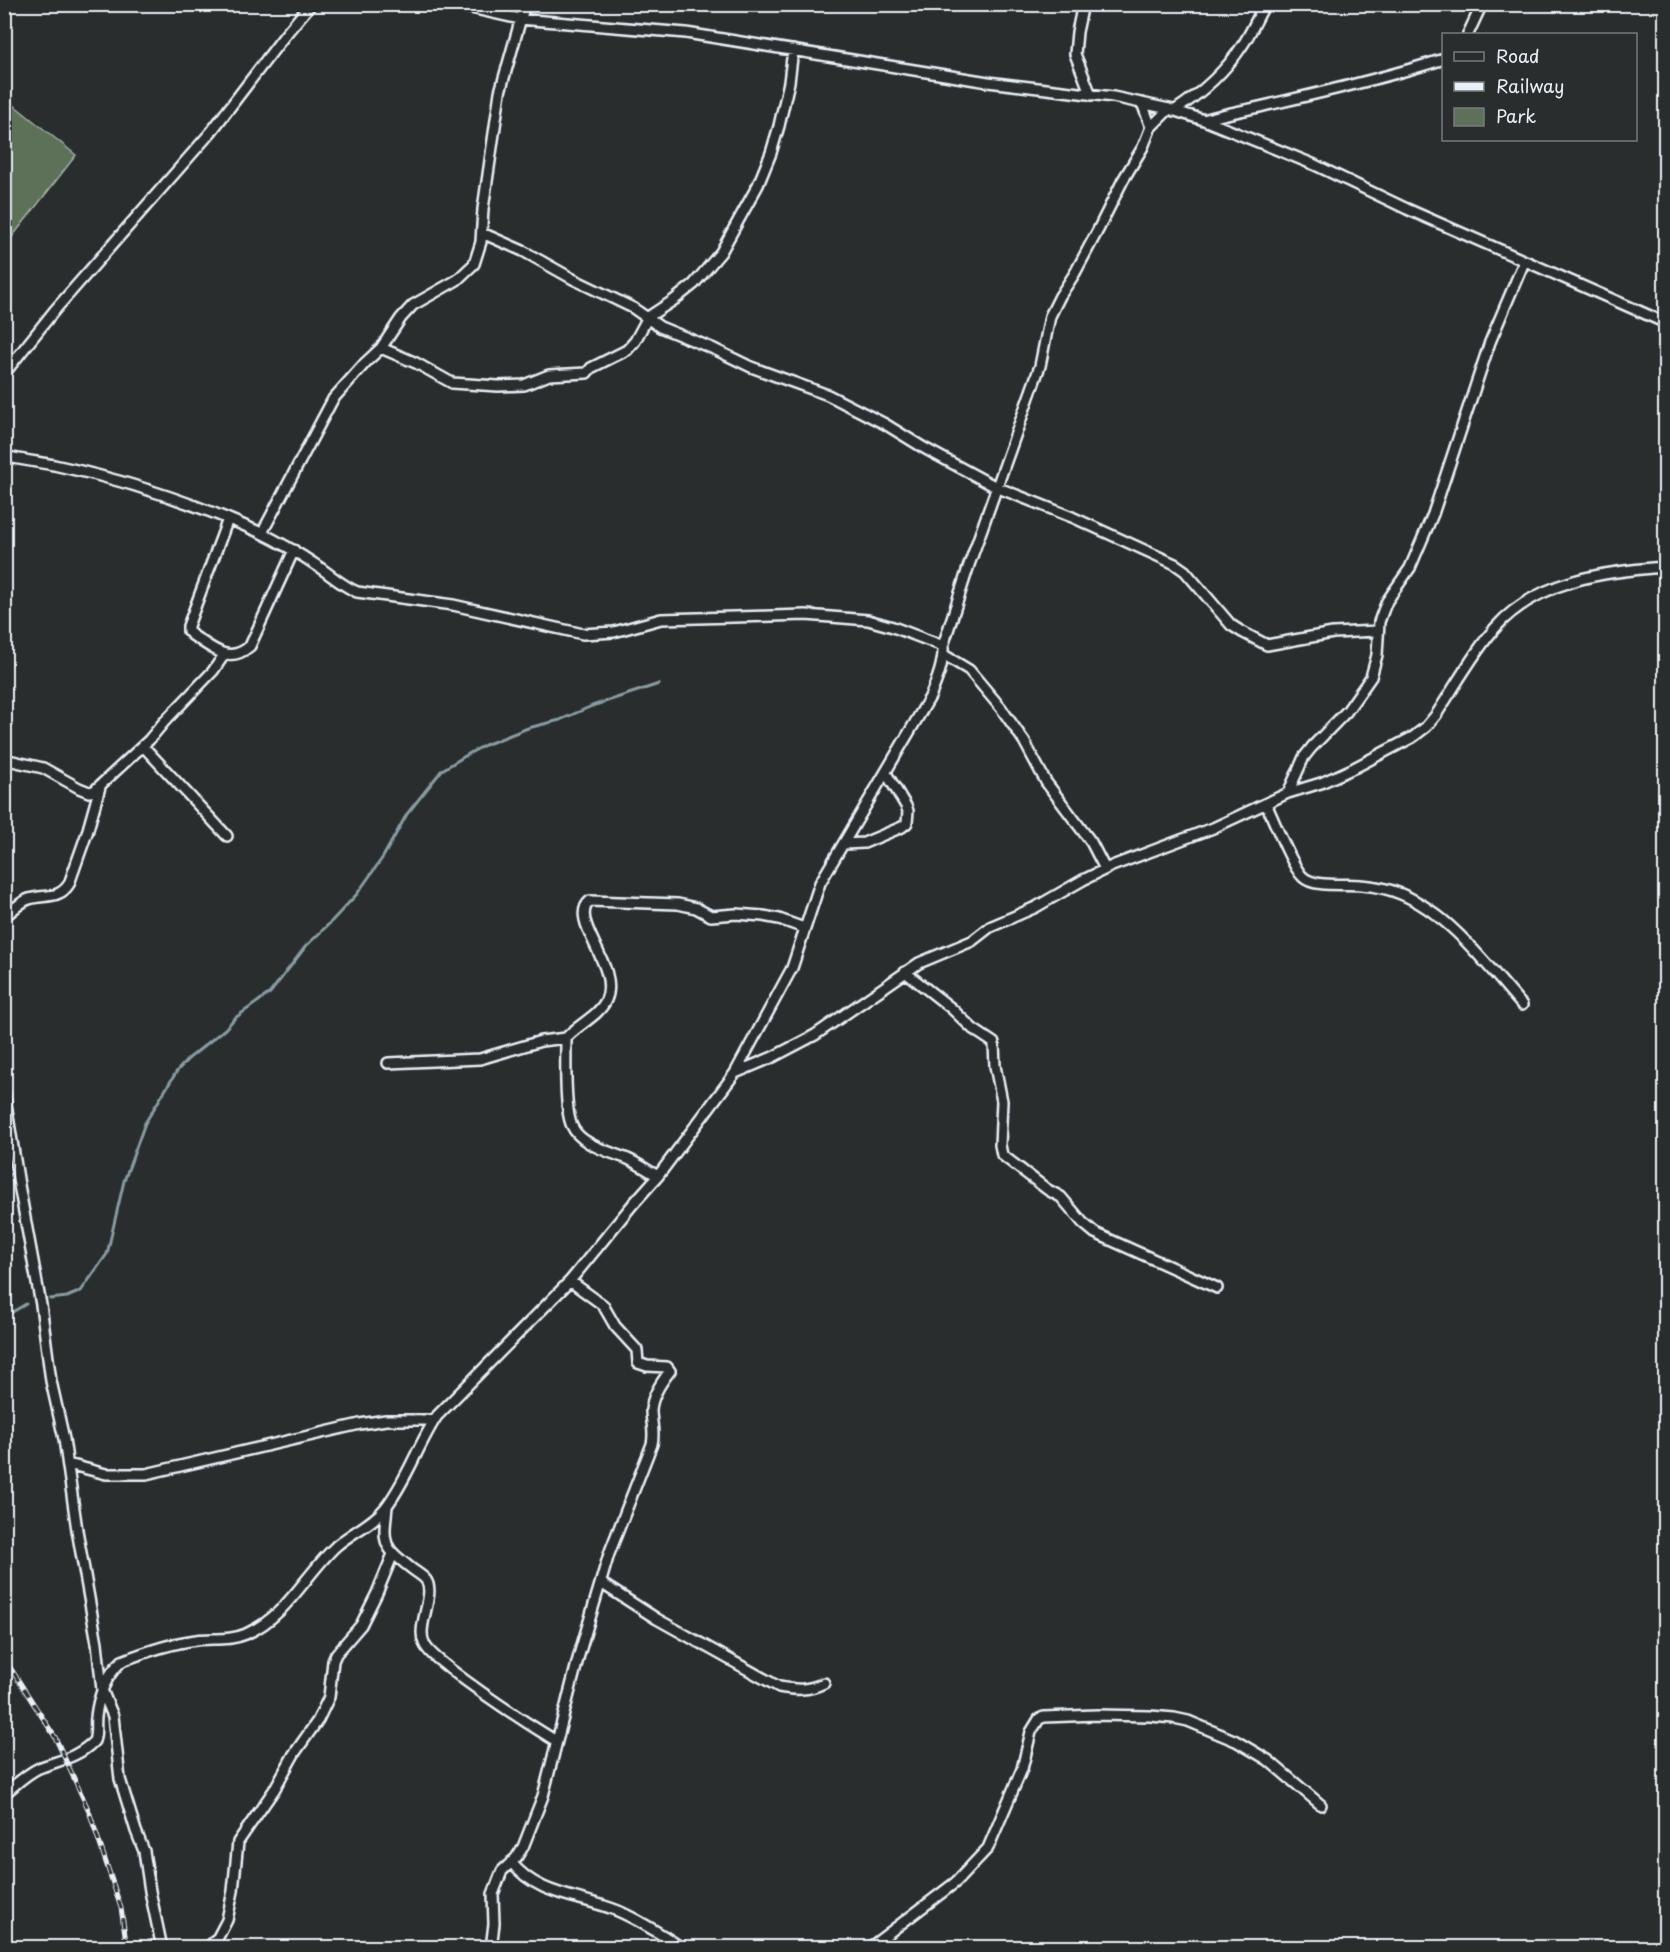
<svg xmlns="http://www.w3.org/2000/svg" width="1670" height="1952" viewBox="0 0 1670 1952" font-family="'Playpen Sans',sans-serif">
<rect width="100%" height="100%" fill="#2a2d2e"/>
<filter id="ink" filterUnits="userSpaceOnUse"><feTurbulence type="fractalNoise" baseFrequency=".0167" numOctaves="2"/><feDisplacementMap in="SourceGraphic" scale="12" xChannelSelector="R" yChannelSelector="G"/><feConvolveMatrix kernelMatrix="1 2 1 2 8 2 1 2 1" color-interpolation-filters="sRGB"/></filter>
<g filter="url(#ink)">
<!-- green -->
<path fill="#5d7059" stroke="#a2b0a8" stroke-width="1.5" d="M 5,98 L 76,155 L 5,246 L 4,99 Z"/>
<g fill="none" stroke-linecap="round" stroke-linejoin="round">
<!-- stream -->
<path stroke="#879ca3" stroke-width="3" d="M 50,1299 L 67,1297 L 81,1291 L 107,1254 L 124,1181 L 145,1123 L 177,1071 L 188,1059 L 225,1029 L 235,1018 L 270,993 L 306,946 L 329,924 L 357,894 L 383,857 L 407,814 L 442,770 L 470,753 L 485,745 L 528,728 L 560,720 L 592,706 L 659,684
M 4,1317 L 26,1304"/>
<defs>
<path id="street" d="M 453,4 L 520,19 L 686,33 L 988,82 L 1113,97 L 1169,109 L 1204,120 L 1315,165 L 1407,209 L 1666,323
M 1083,4 L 1077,32 L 1075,54 L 1091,95
M 1468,34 L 1482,4
M 1142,103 L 1151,127
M 1174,111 C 1200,94 1225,72 1242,46 C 1251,33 1257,18 1265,4
M 1204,120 C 1226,113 1249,110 1272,104 C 1329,91 1388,77 1444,59
M 482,233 L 523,251 L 573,279 L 633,308 L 660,327 L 714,349 L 751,367 L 828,395 L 885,424 L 924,448 L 996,487 L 1072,517 L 1175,564 L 1185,571 L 1231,625 L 1242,632 L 1267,645 L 1333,633 L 1378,631
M 381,348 L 416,363 L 452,383 L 498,386 L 524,385 L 549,375 L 587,373 L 591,368 L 627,350 L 635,341 L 648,317 L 674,300 L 694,284 L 721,252 L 758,185 L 771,153 L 779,126 L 789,82 L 793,50
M 4,374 L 54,311 L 211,132 L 285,35 L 311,4
M 4,456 C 21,460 38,462 54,465 C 125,480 194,503 259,532 C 280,542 300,554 319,567 C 332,576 343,586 357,592 L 453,605 L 583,634 L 614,632 L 661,619 L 806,615 L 868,620 L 893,627 L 943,646
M 228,519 L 188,626 L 188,631 L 192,635 C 213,648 228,665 250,646 L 294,550
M 262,533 L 333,399 L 366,362 L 381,348 L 401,318 L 413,305 L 457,280 L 474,264 L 481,242 L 483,209 L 500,92 L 525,4
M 944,655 L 969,670 L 1001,708 L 1024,741 L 1046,782 L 1091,842 L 1105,869
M 143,746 L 227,836
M 4,759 L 43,768 L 79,788 L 89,792 L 94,791 L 149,740 L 164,722 L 213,671 L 224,655
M 1288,793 L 1321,783 L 1354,768 L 1413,737 L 1426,727 L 1436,715 C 1454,688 1475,650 1496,627 C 1538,580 1606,571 1666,567
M 1266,804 C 1274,820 1292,867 1303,877 C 1314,888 1346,883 1361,885 C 1375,886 1389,889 1401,894 C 1450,914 1488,967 1522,1005
M 844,844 L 864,843 L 902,827 L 907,823 L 908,811 L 906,806 L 886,773
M 4,917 C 12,911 20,902 29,899 C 44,894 59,900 69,884 L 87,833 L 100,787
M 905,972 L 951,1008 L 973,1029 L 994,1043 L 995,1066 L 1002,1101 L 1000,1145 L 1002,1155 L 1048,1190 L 1061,1197 L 1083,1223 L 1095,1233 L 1217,1288
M 566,1038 C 566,1058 564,1110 572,1126 C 581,1146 612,1152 630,1160 C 640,1165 649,1171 658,1176
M 388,1063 L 480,1059 L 541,1041 L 566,1038 C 577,1025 599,1016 606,1000 C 621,966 567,920 590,901 L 678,904 L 696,908 L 711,916 L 736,914 L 763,916 L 779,919 L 804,928
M 735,1073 L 773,1057 L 815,1035 L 919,963 L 972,941 L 990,927 L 1036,907 L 1083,880 L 1112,866 L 1213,828 L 1288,793 L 1304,757 L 1312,747 L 1347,711 L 1371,677 L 1377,655 L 1379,622 L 1383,611 L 1387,601 L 1410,568 L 1433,514 L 1490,342 L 1524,262
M 4,1091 L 19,1185 L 41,1305 L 51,1381 L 64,1439 L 77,1530 L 97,1643 L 102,1690 L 113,1716 L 120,1779 L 136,1831 L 144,1851 L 150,1891 L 162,1948
M 68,1464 L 106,1474 L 146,1474 L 360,1424 L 386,1420 L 434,1420
M 387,1507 C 383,1544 382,1546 412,1569 C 416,1572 423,1576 426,1580 C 436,1594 416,1626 424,1643 C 428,1653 442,1662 450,1669 C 484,1695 520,1719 556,1741
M 601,1583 L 657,1619 L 779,1687 C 796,1690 808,1691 824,1683
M 4,1794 C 15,1785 26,1774 39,1768 C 60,1760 77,1758 94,1741 C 97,1733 95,1725 96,1717 C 98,1697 106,1675 122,1661 C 145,1652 172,1643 196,1640 C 213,1638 230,1641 246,1634 C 287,1616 305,1575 336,1546 C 352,1532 373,1524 386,1507 C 407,1480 418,1445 437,1416 L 570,1281 L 633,1204 L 658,1176 L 735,1073 L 792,968 L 820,883 L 930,697 C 937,680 944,663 943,646 L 969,565 L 1040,366 L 1050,316 L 1060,296 L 1075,273 L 1098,230 L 1123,180 L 1143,147 L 1151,127 L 1169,109
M 511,1862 C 539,1897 580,1895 618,1911 C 641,1921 661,1934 682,1948
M 207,1948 L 217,1939 L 227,1920 L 233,1891 L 238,1842 L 274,1790 L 294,1754 L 318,1720 L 329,1697 L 333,1661 L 336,1654 L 361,1625 L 377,1593 L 393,1554
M 491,1948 L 494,1924 L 493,1894 L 502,1871 L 516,1858 L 523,1847 L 543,1796 L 579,1655 L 609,1554 L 652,1444 C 655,1432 651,1422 651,1410 C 652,1396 662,1381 670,1371 L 667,1367 L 647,1366 L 638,1363 L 637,1350 L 615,1326 L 603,1305 L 570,1281
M 869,1948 L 956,1882 L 988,1848 L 1022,1769 L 1031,1732 L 1039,1719 L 1044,1717 L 1097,1715 L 1150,1716 L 1174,1718 L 1188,1721 L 1236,1741 L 1268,1760 L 1321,1805"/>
</defs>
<!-- street casing -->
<use href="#street" stroke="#e8f1f8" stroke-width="14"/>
<!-- street -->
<use href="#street" stroke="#2a2d2e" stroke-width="9"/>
<defs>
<path id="rail" d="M 4,1658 L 55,1737 L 89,1811 L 121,1908 L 127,1948"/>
</defs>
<!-- rail casing -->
<use href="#rail" stroke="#e8f1f8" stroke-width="5"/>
<!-- rail -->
<use href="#rail" stroke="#2a2d2e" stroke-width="3" stroke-dasharray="9" stroke-linecap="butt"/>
</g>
</g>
<!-- margin -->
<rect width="1670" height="1952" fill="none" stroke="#2a2d2e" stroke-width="24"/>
<rect x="12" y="12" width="1646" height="1928" fill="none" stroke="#e8f1f8" stroke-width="2" filter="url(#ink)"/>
<!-- legend -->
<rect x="1442" y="33" width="195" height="108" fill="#2a2d2e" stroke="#767b7f" stroke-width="1.5"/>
<rect x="1454" y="52" width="30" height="9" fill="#2a2d2e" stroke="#767b7f" stroke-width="1.5"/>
<text x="1496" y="63" font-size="18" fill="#e8f1f8">Road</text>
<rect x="1454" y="82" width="30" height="9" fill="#e8f1f8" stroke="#767b7f" stroke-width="1.5"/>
<text x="1496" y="93" font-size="18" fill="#e8f1f8">Railway</text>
<rect x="1454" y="108" width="30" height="18" fill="#5d7059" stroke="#767b7f" stroke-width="1.5"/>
<text x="1496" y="123" font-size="18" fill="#e8f1f8">Park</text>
</svg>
